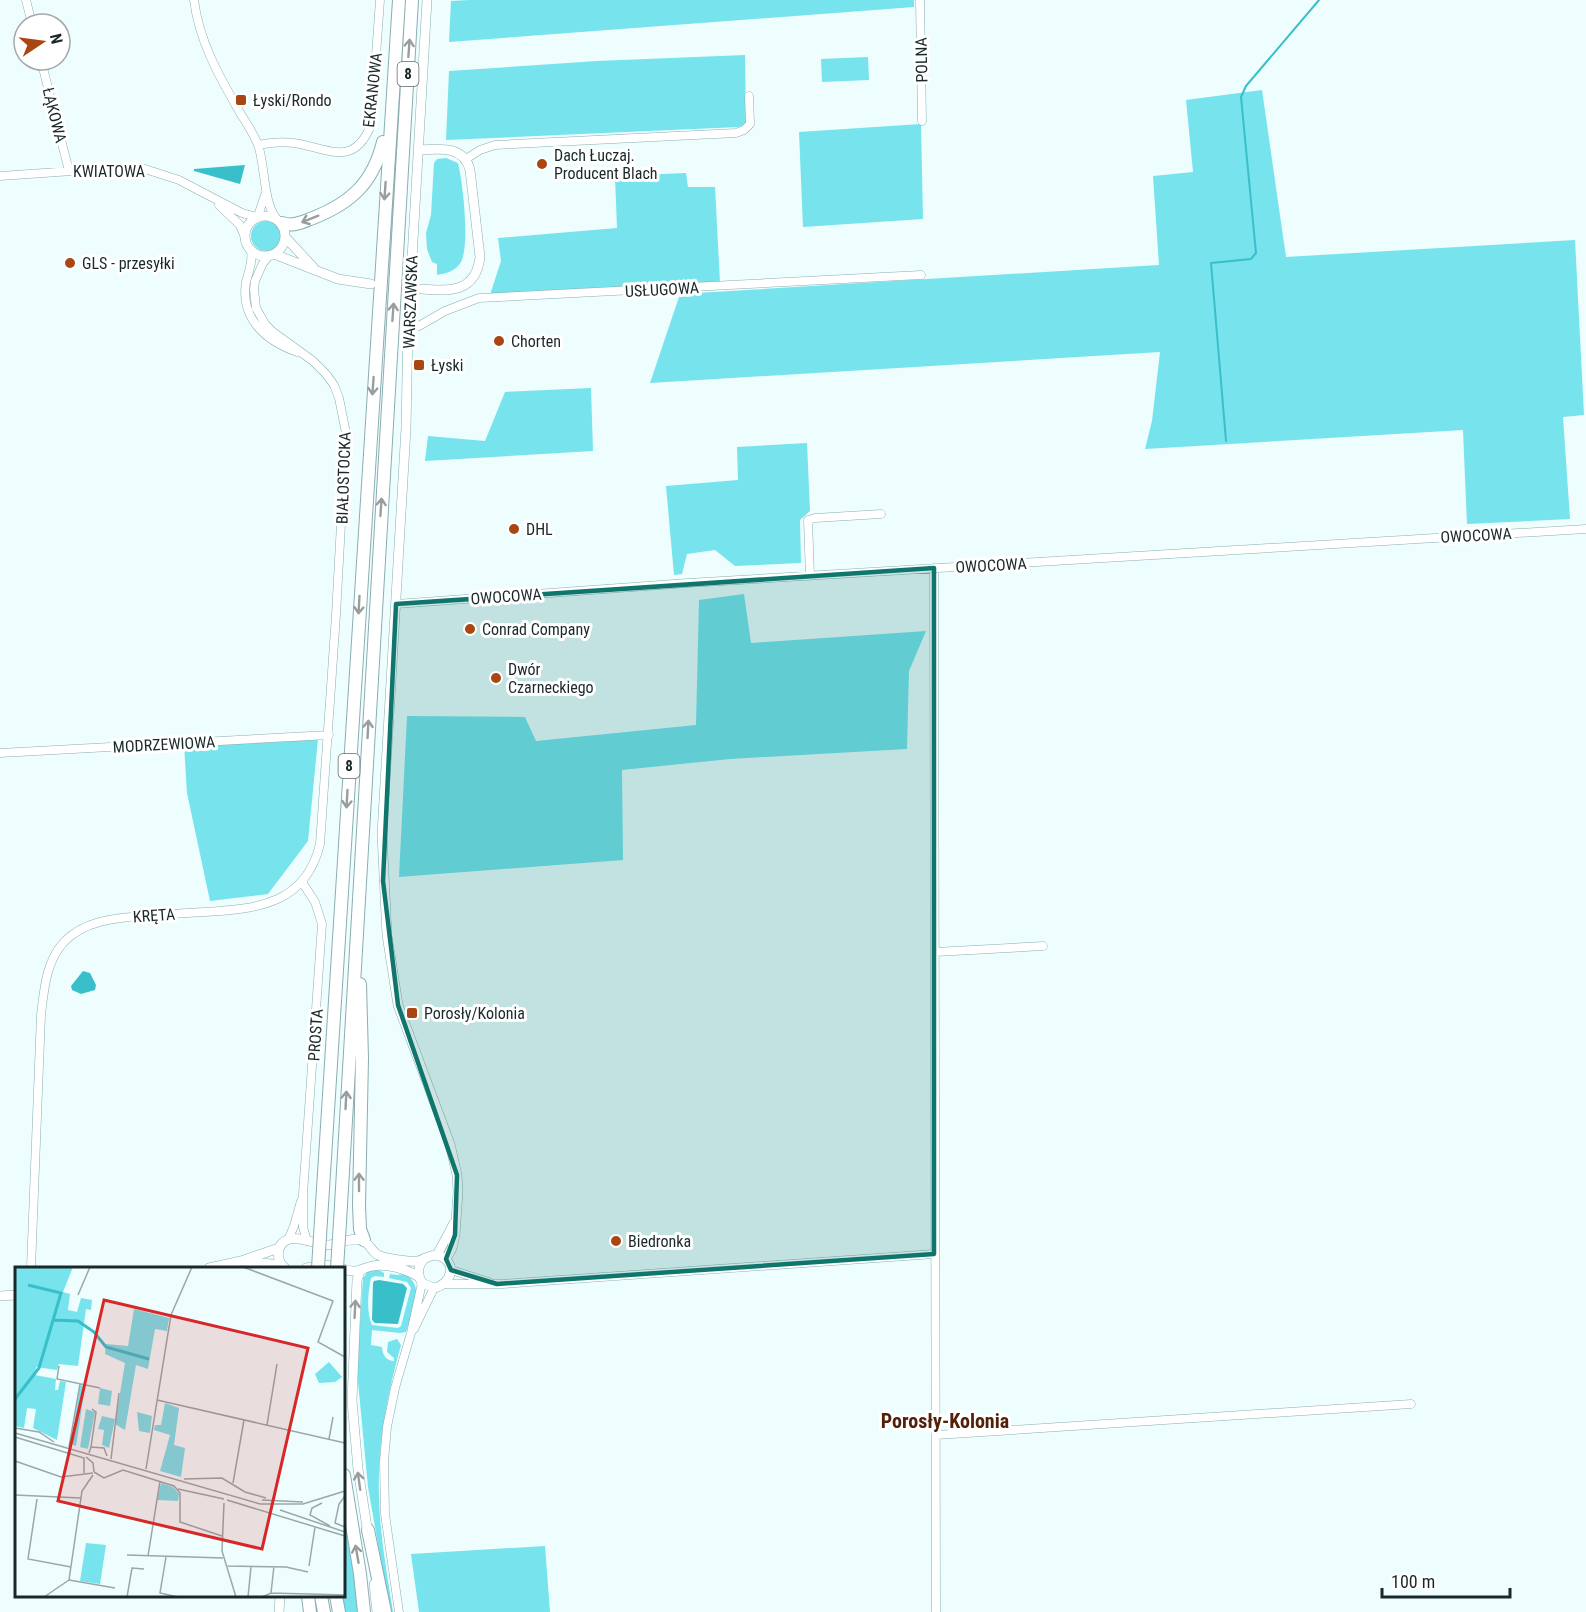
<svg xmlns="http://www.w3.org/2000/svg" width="1586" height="1612" viewBox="0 0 1586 1612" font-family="'Roboto Condensed',sans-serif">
<rect width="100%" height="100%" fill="#eefdfe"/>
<!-- green -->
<path fill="#76e3ed" d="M 470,0 L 914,0 L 914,7 L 449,42 L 451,1 Z
M 745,55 L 746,123 L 739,127 L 446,140 L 449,71 L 597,61 Z
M 868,57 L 869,80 L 822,82 L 821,59 Z
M 1262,90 L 1286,257 L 1575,240 L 1584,415 L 1563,417 L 1570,519 L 1467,524 L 1463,430 L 1145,449 L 1152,421 L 1160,352 L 650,383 L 680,294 L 1159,265 L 1153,176 L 1193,172 L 1186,100 Z
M 921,124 L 923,219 L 803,227 L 799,132 Z
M 446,158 L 458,163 C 463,183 470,245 461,262 C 456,271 447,273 437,275 L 437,264 L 432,262 L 427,249 L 426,233 L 431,215 L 434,163 L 437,159 Z
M 686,173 L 688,187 L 715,187 L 720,283 L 490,295 L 501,261 L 498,238 L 617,228 L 615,176 Z
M251 236a15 15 0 1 1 30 0a15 15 0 1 1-30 0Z
M 591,388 L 593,451 L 425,461 L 428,436 L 485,441 L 505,392 Z
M 807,443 L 810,511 L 800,520 L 801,563 L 735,566 L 715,550 L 687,554 L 682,574 L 674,575 L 666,486 L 738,480 L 737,447 Z
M 744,594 L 751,643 L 926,631 L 909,671 L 907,749 L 730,759 L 622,770 L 623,860 L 399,877 L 407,716 L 525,717 L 536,741 L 696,725 L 699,600 Z
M 318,739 L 308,841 L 268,894 L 210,901 L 187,793 L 184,744 Z
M 377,1269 L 384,1273 L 384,1277 L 375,1276 L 371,1278 C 368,1292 366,1312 372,1325 L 398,1328 L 401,1326 L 411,1288 L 407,1282 L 389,1278 L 390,1274 L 397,1275 L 404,1274 C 427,1285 412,1313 406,1332 L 400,1333 L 372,1330 L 371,1345 L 382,1347 C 382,1354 386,1361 394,1361 L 394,1358 L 387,1352 L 388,1342 L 397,1339 L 401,1345 C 387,1395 377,1446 379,1498 C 380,1537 387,1574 393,1612 L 390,1612 L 368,1487 L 357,1371 L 363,1278 L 369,1270 Z
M 344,1510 L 359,1612 L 345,1612 L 342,1596 Z
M 545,1546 L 550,1612 L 419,1612 L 411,1554 Z"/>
<!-- water -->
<path fill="#38bfc9" d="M 245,165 L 240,184 L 194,171 L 194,169 Z
M 83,971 L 90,973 L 96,985 L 95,990 L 81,994 L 72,990 L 71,986 Z
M 379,1280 L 403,1284 L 407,1288 L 398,1324 L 375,1323 L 372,1320 L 373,1283 L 374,1281 Z"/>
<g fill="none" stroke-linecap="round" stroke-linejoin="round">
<!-- stream -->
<path stroke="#38bfc9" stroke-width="2" d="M 1226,441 L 1211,263 L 1251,259 L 1256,253 L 1241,97 L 1246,86 L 1319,0"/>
<!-- tertiary-tunnel -->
<path stroke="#c4d2d4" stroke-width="9" stroke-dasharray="9 4.5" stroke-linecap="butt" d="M 389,286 L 422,289"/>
<defs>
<path id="minor" d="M 26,0 L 32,24
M 194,0 C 199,41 219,76 239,111 C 246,123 255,135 259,148 C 265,168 264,206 277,219
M 920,0 L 922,121
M 41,60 L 69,171
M 258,145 C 272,142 286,141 300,144 C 332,151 355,165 371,125 L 380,0
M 466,159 L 480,150 L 495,145 L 736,133 L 744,130 L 750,124 L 749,96
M 0,176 L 101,169 L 145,169 L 179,180 L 242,213 L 256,217
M 219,205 L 240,225 L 246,240
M 258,216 L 265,195
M 251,250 C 253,261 249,271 246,282 C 240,319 266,341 297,352
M 408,327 L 419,326 L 445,311 L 479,298 L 921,275
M 934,568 L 936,1612
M 810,576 L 808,520 L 815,518 L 881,514
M 396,604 L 688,583 L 1586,529
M 0,753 L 329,735
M 302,882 L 315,902 L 322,924 L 303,1194 L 303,1227 L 307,1241
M 935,952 L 1043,946
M 288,1240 L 294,1226 L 301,1201
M 31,1268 L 41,1015 C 44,990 46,961 64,942 C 84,921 114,918 141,916 C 162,915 184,913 205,912 C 257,909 306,904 320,844 L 336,615 L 346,433 L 339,398 L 334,385 L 326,374 L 313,361 L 273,332 L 265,324 L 256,308 L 254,289 L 255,281 L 263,263 L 269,256
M 451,1270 L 489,1282
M 445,1284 L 502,1284 L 934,1254
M 414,1329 L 434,1288
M 936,1435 L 1411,1404
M 399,1612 L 385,1514 L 384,1461 L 387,1427 L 395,1388 L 411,1333 L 422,1283"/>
<path id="tertiary" d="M 427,0 L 408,327 L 406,428 L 382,834 L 387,935 L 398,1005 L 450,1144 L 457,1175 L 458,1192 L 455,1235 L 452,1248 L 446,1259
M 418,150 C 439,149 464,145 470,170 L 480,257 C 476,292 450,292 422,289
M245 236a20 20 0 1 1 40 0a20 20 0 1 1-40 0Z
M 286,238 L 313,267
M 274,254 L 338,279 L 371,284
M 437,1255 L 454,1223
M 242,1261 L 281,1265
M 209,1268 L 241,1261 L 279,1248
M 285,1268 C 276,1261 275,1244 289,1239 C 301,1236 316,1245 329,1245 C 339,1244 351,1237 361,1240 C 369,1242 371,1251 378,1255 C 384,1258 393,1259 400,1260 C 406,1261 412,1262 418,1261 C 426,1259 432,1253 440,1256 C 458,1263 451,1285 434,1288 L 422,1283 C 417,1274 417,1266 425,1258
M 306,1268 L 325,1265 L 341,1268
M 344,1269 C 356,1274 360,1269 372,1266 C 386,1263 407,1269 419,1277
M 360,1271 L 357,1280 L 352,1401 L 358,1469 L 368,1534
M 0,1296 L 16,1295
M 374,1584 L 377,1612
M 279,1612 L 280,1596"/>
<path id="trunk" d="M 282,223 C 293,227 302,222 313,218 C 351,203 373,183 383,142
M 360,984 L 362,1058 L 359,1205 L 360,1229 L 364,1240
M 321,1220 L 399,0
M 340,1222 L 412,0
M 344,1475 L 360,1574 L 364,1612
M 368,1530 L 385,1612
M 308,1596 L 310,1612
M 321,1596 L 324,1612
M 336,1596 L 339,1612"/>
</defs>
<!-- minor casing -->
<use href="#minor" stroke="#8aaeb1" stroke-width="9"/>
<!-- tertiary casing -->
<use href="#tertiary" stroke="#8aaeb1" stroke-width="10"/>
<!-- trunk casing -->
<use href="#trunk" stroke="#8aaeb1" stroke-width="14"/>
<!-- minor -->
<use href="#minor" stroke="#fff" stroke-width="8"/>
<!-- tertiary -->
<use href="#tertiary" stroke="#fff" stroke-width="9"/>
<!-- trunk -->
<use href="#trunk" stroke="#fff" stroke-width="12"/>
<defs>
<path id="trunk-bridge" d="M 318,1268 L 321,1220
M 337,1268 L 340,1222"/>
</defs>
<!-- trunk-bridge casing -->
<use href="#trunk-bridge" stroke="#8aaeb1" stroke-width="14" stroke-linecap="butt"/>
<!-- trunk-bridge -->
<use href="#trunk-bridge" stroke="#fff" stroke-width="12"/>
</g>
<!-- one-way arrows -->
<defs><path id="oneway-shaft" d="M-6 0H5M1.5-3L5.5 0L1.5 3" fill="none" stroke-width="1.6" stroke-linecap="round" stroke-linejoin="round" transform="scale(1.5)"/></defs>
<g stroke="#989e9f">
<use href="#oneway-shaft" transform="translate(409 48) rotate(-86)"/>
<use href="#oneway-shaft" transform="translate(385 191) rotate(94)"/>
<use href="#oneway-shaft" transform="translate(310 219) rotate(158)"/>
<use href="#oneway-shaft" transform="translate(393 312) rotate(-86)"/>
<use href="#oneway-shaft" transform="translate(373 386) rotate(94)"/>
<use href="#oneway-shaft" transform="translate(381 507) rotate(-86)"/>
<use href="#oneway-shaft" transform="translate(359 605) rotate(93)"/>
<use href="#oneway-shaft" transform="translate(368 729) rotate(-87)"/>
<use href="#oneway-shaft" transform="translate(347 799) rotate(93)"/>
<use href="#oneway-shaft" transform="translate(346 1100) rotate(-87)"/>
<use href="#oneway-shaft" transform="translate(359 1182) rotate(-90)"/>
<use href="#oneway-shaft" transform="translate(355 1309) rotate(-87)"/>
<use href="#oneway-shaft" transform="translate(359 1481) rotate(-98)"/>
<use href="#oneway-shaft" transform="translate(357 1554) rotate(-100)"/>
</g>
<!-- marked area -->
<path fill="#0f766e" fill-opacity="0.2" stroke="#0f766e" stroke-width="4.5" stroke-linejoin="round" d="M 934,568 L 934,1254 L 497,1284 L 451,1270 L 446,1259 L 455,1235 L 457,1175 L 398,1005 L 383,881 L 396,604 Z"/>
<!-- markers -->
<g fill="#a94611" stroke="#fff" stroke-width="2">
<rect x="235" y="94" width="12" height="12" rx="3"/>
<circle cx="542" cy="164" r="6"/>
<circle cx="70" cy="263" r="6"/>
<circle cx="499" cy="341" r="6"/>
<rect x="413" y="359" width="12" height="12" rx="3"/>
<circle cx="514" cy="529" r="6"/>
<circle cx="470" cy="629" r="6"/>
<circle cx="496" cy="678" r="6"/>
<rect x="406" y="1007" width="12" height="12" rx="3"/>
<circle cx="616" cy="1241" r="6"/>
</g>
<g text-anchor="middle" stroke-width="6" stroke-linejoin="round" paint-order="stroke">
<!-- shield labels -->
<g fill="#fff" stroke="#5f686a" stroke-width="1.5">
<rect x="397.5" y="62" width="21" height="24" rx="4.5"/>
<rect x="338.5" y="754" width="21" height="24" rx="4.5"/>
</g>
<g font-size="15" font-weight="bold" fill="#1a282a">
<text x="408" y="79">8</text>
<text x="349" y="771">8</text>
</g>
<!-- street labels -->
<g font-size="16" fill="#1a282a" stroke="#fff">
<text transform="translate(921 60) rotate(-91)" y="6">POLNA</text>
<text transform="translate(372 90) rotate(-84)" y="6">EKRANOWA</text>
<text transform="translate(55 115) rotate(76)" y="6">ŁĄKOWA</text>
<text x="109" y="177">KWIATOWA</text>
<text transform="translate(662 289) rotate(-3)" y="6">USŁUGOWA</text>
<text transform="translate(410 302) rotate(-88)" y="6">WARSZAWSKA</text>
<text transform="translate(343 478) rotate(-88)" y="6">BIAŁOSTOCKA</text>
<text transform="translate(1476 535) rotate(-3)" y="6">OWOCOWA</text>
<text transform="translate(991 565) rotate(-3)" y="6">OWOCOWA</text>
<text transform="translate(506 596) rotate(-4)" y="6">OWOCOWA</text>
<text transform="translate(164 744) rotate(-3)" y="6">MODRZEWIOWA</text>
<text transform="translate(154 915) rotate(-4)" y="6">KRĘTA</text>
<text transform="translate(315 1035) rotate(-86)" y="6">PROSTA</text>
</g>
<!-- poi labels -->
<g font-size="16" fill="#1a282a" stroke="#fff" text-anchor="start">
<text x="253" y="106">Łyski/Rondo</text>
<text x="554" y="161">Dach Łuczaj.<tspan x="554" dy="18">Producent Blach</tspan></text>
<text x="82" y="269">GLS - przesyłki</text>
<text x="511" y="347">Chorten</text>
<text x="431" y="371">Łyski</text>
<text x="526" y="535">DHL</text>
<text x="482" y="635">Conrad Company</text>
<text x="508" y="675">Dwór<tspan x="508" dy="18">Czarneckiego</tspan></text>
<text x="424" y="1019">Porosły/Kolonia</text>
<text x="628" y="1247">Biedronka</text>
</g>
<!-- quarter labels -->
<g font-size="20" font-weight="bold" fill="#52210a" stroke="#fff">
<text x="945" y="1428">Porosły-Kolonia</text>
</g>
</g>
<!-- overview -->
<g transform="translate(15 1267)">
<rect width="330" height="330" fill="#eefdfe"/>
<path d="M 0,0 L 58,0 L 48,25 L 55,27 L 53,43 L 62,45 L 66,31 L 77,33 L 76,43 L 71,42 L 63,99 L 44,97 L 42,103 L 21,100 L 20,108 L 41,112 L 40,123 L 43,123 L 45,114 L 51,115 L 42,173 L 18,161 L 21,142 L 12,141 L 9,161 L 0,159 ZM 119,42 L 154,51 L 152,64 L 140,62 L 133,102 L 121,98 L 110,163 L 100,157 L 110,96 L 90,87 L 91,77 L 113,79 ZM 314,95 L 327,110 L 320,115 L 304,116 L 300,107 ZM 65,118 L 70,119 L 61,179 L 56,177 ZM 85,121 L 97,124 L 95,139 L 83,137 ZM 150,136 L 164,141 L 159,178 L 170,181 L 166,210 L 145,204 L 155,168 L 139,163 L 140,158 L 146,158 ZM 71,142 L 80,145 L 73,182 L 65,180 ZM 122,145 L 137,149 L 135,166 L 124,164 ZM 87,149 L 100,152 L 94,181 L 87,178 L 89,163 L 83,162 ZM 146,216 L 158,220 L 164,227 L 163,234 L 142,233 ZM 71,276 L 91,278 L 85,317 L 65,314 Z" fill="#76e3ed"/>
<path fill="none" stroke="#38bfc9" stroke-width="3" d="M 37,53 L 63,54 L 79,65 L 91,80 L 134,92M 0,132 L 24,101 L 46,26 L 13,18"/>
<path fill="none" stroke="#99a8a9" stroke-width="1.5" d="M 228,0 L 318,34 L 303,75 L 330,90M 63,28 L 75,0M 44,99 L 42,112 L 85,121M 142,133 L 330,176M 252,158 L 262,97M 0,161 L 24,165 L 39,175M 0,166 L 245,237 L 288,237 L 330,224M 0,170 L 69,191 L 69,206M 314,172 L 318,150M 54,180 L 65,117M 76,180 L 81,145 L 77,142M 74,186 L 76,180 L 89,181 L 92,189M 71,190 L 78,196 L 79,205M 96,192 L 104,126M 0,194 L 46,210 L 78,206M 131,202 L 156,48 L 177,0M 79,205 L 89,211 L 108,203 L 159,219 L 165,226 L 165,255 L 207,269M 169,212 L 207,211 L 230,225 L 251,231M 218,216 L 229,153M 163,222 L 209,232M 0,228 L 66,231M 330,229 L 324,237 L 320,256 L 330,260M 22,232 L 13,292 L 56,300M 212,233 L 330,269M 247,233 L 288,235M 209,236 L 207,284 L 221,330M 307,236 L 297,241 L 295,248 L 315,259M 265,243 L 330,265M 112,288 L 208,291M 133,289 L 145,214M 151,290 L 145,326 L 163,330M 211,299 L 271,300 L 293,305M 294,299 L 300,260M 54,313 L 67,224 L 78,208M 54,313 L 100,321M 256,326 L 259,299M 29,330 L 54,313M 112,330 L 117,301 L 129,302M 233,330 L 236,300M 247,330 L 256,326 L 330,328"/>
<path fill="#d62828" fill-opacity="0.15" stroke="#d62828" stroke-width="3" d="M 89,33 L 293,81 L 247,282 L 43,234 Z"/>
<rect width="330" height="330" fill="none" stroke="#1a282a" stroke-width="3"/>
</g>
<!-- north arrow -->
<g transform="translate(42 42) rotate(77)"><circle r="28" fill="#ffffff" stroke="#a3a9aa" stroke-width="1.5"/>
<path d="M0-4.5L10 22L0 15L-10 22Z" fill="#a94611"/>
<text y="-9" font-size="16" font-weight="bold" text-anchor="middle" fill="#1a282a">N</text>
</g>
<!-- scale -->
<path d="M1382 1588v9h128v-9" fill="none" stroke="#1a282a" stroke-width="3"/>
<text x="1391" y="1588" font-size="18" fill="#1a282a" stroke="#ffffff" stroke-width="4.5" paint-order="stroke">100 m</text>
</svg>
